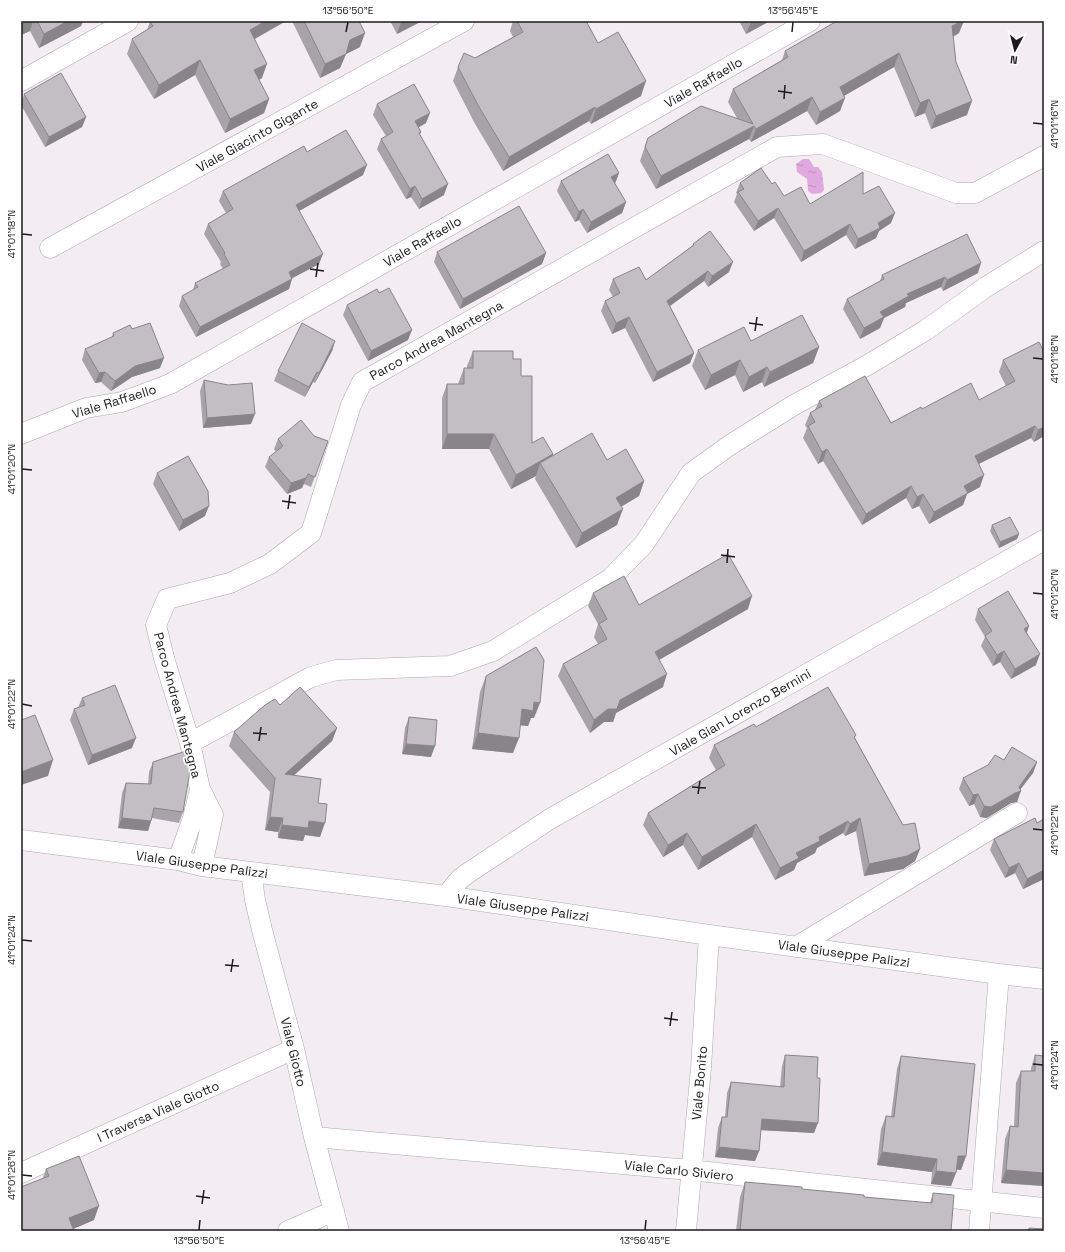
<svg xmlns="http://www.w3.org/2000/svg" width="1065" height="1252" viewBox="0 0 1065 1252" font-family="'Space Grotesk',sans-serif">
<defs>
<pattern id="water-ripples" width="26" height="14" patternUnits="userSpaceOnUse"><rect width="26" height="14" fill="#e0a8de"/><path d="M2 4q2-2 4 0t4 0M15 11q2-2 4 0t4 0" fill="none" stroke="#c090be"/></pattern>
</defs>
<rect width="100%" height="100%" fill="#f3edf2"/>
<!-- water -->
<path fill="url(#water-ripples)" d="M 803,159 L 809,159 L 814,167 L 818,167 L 822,172 L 824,190 L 821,193 L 812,194 L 808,191 L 807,179 L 797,172 L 796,164 Z"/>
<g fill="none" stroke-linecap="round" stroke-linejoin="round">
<defs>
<path id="street" d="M 21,81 L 128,21
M 50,248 L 464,21
M 21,434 L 86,408 L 122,402 L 170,384 L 810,21
M 190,743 L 311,677 L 336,670 L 450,666 L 493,651 L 610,579 L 644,544 L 691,473 L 730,445 L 794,405 L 866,366 L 926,330 L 986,287 L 1044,251
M 200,789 L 213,815 L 202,866
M 21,840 L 178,860 L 202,866 L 446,896 L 709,935 L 999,974 L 1044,979
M 178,860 L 193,818 L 200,789 L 190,743 L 164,658 L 156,625 L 167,599 L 230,583 L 270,564 L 311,533 L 351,405 L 362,382 L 777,147 L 823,144 L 956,193 L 975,193 L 1044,156
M 251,872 L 255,900 L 262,930 L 294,1049 L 314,1137 L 339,1231
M 446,896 L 460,879 L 468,873 L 550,819 L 1044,540
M 796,947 L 1017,813
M 314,1137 L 690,1170 L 1044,1208
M 21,1173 L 294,1049
M 288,1231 L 334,1211
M 686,1231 L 701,1068 L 709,935
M 979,1231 L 999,974"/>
</defs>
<!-- street casing -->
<use href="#street" stroke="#aca7ac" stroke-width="21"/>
<!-- street -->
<use href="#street" stroke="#fff" stroke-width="20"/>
</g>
<!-- wall -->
<path fill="#a8a3a8" d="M 21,21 L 83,21 L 81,26 L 39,48 L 30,31 L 21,35 Z
M 151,21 L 286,21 L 255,39 L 262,78 L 259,80 L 269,99 L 264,113 L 225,133 L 195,75 L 154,99 L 127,54 L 132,39 L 147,30 L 150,22 Z
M 292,21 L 359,21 L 360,47 L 346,54 L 340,68 L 320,78 Z
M 390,21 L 422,21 L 397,34 Z
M 513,21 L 586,21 L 598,43 L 641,96 L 591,124 L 589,121 L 503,171 L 474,122 L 453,81 L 458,67 L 513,37 L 510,31 Z
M 739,21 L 770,21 L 746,34 Z
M 959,33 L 953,37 L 956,62 L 967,115 L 931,129 L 925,113 L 915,117 L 894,67 L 844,96 L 840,111 L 816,125 L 807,111 L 751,142 L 749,139 L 656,189 L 640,161 L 643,152 L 648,138 L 737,118 L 728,102 L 733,89 L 782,60 L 785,51 Z
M 24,94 L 86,117 L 82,127 L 45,147 L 21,105 Z
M 377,104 L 426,123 L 418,127 L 421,132 L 420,135 L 444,195 L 419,209 L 411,197 L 406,199 L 377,149 L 381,139 L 386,136 L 373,115 Z
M 307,152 L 363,175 L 299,211 L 319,264 L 292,278 L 289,289 L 196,337 L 179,306 L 182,296 L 193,290 L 195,283 L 223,269 L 220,264 L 221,262 L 204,234 L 208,224 L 226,213 L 219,201 L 223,191 Z
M 619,173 L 615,184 L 626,202 L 622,213 L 587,233 L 579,220 L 575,222 L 557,191 L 561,181 Z
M 740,183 L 772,184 L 784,196 L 810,204 L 863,194 L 891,223 L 879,231 L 876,238 L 855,249 L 846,235 L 801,262 L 774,218 L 754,231 L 734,202 L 737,194 L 736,193 Z
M 693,244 L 729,272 L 708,287 L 704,281 L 670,306 L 694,353 L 690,363 L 653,382 L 625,328 L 612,334 L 601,311 L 605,301 L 613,297 L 609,290 L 613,279 L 646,280 L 692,246 Z
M 437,252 L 546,253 L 542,264 L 460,309 L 434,262 Z
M 978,273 L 943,291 L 941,287 L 906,303 L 905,307 L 884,318 L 880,328 L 860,339 L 843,309 L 847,299 L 880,281 L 882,275 Z
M 379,293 L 408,340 L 368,361 L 343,315 L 347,305 Z
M 132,329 L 160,368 L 132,377 L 111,391 L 101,382 L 95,383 L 82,360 L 85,349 L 112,337 L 113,333 Z
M 335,341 L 332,351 L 315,383 L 313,382 L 305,397 L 274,381 L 278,371 Z
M 751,341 L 819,347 L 813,363 L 764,387 L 762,382 L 743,392 L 735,375 L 705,390 L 692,366 L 698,350 Z
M 473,351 L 513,359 L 521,376 L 532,443 L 553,454 L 553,456 L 607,460 L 644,481 L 639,496 L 621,507 L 617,525 L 576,548 L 535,479 L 536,476 L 511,489 L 489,449 L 442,449 L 442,398 L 447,384 L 458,384 L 464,368 L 467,368 L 467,366 Z
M 1044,352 L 1044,436 L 1034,442 L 1031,438 L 979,464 L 980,487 L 967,494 L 963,505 L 929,524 L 919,506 L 912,509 L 906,498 L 862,525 L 823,461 L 818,464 L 803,438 L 807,428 L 805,425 L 810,413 L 815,410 L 819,401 L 891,423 L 922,409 L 979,400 L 1006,386 L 999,372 L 1003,360 Z
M 204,380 L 251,424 L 203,428 L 200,391 Z
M 314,436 L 328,441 L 311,487 L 304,484 L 302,488 L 287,494 L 265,467 L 269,457 L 276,452 L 274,449 L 278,439 Z
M 157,473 L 205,516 L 179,531 L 153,484 Z
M 992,525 L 1019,534 L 1017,539 L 999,548 L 990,531 Z
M 593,593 L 639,605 L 748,609 L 659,660 L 663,687 L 616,713 L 613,722 L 604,722 L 590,733 L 558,676 L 563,664 L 598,644 L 594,637 L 598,624 L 588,606 Z
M 978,609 L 1027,633 L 1036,665 L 1011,679 L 1000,662 L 993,666 L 981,646 L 985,637 L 975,620 Z
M 486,676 L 534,718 L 531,718 L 528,726 L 520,725 L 513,753 L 472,749 L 480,692 Z
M 82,698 L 132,748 L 88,765 L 70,720 L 74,709 L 78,708 Z
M 409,717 L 431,757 L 402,754 L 405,728 Z
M 756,727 L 856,735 L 855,738 L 903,825 L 920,849 L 915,861 L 903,869 L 864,876 L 856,831 L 845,836 L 843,833 L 817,848 L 815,853 L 797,863 L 794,870 L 775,880 L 752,837 L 698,870 L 683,845 L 663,857 L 643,825 L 648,813 L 716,770 L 709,758 L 714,745 Z
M 337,728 L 332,741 L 294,775 L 318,803 L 320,837 L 305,835 L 303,841 L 278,838 L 278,832 L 265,830 L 270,792 L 229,746 L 234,732 Z
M 1004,760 L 1037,762 L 1033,773 L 1020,790 L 1017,802 L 1011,803 L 987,818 L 980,817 L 974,804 L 969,806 L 959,789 L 963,778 Z
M 153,762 L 183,812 L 179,823 L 152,818 L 148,831 L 118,828 L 122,793 L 126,783 L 148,784 L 149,772 Z
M 1044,819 L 1044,879 L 1023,889 L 1015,873 L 1005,878 L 990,850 L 994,839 L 1037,823 Z
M 785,1055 L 814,1133 L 761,1130 L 759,1151 L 755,1161 L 715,1157 L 718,1128 L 722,1117 L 725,1117 L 727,1093 L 731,1082 L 780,1087 L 782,1066 Z
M 1035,1055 L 1044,1056 L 1044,1186 L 1001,1183 L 1005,1139 L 1010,1126 L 1014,1126 L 1016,1083 L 1021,1071 L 1031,1071 L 1031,1068 Z
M 901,1056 L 966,1156 L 961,1170 L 956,1169 L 951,1186 L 931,1184 L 932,1172 L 877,1165 L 881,1129 L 886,1116 L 891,1117 L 897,1069 Z
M 46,1169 L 94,1220 L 73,1229 L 43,1178 Z
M 745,1182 L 802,1189 L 864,1197 L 930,1203 L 933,1193 L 951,1231 L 736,1231 L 740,1197 Z"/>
<!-- shaded-wall -->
<path fill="#888588" d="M 27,21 L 33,21 L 30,31 L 21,35 L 21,24 Z
M 68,21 L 83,21 L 81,26 L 39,48 L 44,34 Z
M 266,21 L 286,21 L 245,44 L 250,30 Z
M 403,21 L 422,21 L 397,34 L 401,22 Z
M 752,21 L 770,21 L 746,34 L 751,22 Z
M 962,21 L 964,21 L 959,33 L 947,40 L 952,26 Z
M 365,33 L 360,47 L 346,54 L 340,68 L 320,78 L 325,64 L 350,40 Z
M 899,53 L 894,67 L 835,101 L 840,87 Z
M 200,60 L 195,75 L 154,99 L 159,85 Z
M 267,64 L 262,78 L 249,85 L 254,70 Z
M 646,81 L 641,96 L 591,124 L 596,109 Z
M 812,97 L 807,111 L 751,142 L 756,129 Z
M 845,98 L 840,111 L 816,125 L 820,112 Z
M 269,99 L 264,113 L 225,133 L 230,119 Z
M 929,99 L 925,113 L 915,117 L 920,103 Z
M 972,101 L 967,115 L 931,129 L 936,116 Z
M 595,107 L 589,121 L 503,171 L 509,157 Z
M 430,113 L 426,123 L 411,132 L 415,121 Z
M 86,117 L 82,127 L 45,147 L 49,137 Z
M 754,126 L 749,139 L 656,189 L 661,176 Z
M 367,165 L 363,175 L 292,215 L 296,205 Z
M 619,173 L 615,183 L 607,188 L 611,177 Z
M 448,184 L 444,195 L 419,209 L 422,199 Z
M 415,186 L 411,197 L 406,199 L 410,189 Z
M 626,202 L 622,213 L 587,233 L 591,222 Z
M 778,208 L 774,218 L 754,231 L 758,221 Z
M 583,209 L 579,220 L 575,222 L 579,212 Z
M 895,213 L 891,223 L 879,231 L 876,238 L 855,249 L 858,239 L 878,223 Z
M 850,224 L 846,235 L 801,262 L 804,251 Z
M 546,253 L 542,264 L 460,309 L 463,299 Z
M 323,254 L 319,264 L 287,281 L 292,279 L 289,289 L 196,337 L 200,327 L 289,272 Z
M 733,262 L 729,272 L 708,287 L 712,276 Z
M 981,263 L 978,273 L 943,291 L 947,280 Z
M 708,271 L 704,281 L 663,311 L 667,301 Z
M 945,277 L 941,287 L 906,303 L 905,307 L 884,318 L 880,328 L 860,339 L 864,328 L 880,312 L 907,294 Z
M 629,317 L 625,328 L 612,334 L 616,323 Z
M 412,330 L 408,340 L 368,361 L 371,351 Z
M 335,341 L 332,351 L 315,383 L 319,373 Z
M 819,347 L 813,363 L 764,387 L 770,372 Z
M 694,353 L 690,363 L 653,382 L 657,372 Z
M 164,358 L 160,368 L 132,377 L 111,391 L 115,381 L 135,366 Z
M 740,360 L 735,375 L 705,390 L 711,375 Z
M 767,367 L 762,382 L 743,392 L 749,377 Z
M 105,372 L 101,382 L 95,383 L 99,373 Z
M 317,372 L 313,382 L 305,397 L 309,387 Z
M 255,414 L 251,424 L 203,428 L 207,418 Z
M 1035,426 L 1031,438 L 970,468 L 975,456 Z
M 1044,427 L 1044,436 L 1034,442 L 1038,430 Z
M 447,434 L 494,434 L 489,449 L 442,449 Z
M 827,449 L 823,461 L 818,464 L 822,452 Z
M 553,454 L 548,469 L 540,463 L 536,476 L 511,489 L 516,475 Z
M 984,475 L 980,487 L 967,494 L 963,505 L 929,524 L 934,512 L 964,486 Z
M 306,478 L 302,488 L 287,494 L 291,483 Z
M 644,481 L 639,496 L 610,513 L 616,498 Z
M 911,486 L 906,498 L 862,525 L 866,514 Z
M 923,494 L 919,506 L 912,509 L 917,497 Z
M 209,506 L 205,516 L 179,531 L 183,520 Z
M 623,509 L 617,525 L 576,548 L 582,533 Z
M 1019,534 L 1017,539 L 999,548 L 1000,542 Z
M 752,596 L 748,609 L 650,665 L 655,652 Z
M 1029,626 L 1026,636 L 1024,629 Z
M 1004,651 L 1000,662 L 993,666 L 997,655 Z
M 1040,654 L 1036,665 L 1011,679 L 1015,669 Z
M 667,674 L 663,687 L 616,713 L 613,722 L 604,722 L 590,733 L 594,720 L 620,700 Z
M 534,702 L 540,703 L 534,718 L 531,718 L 528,726 L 516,725 L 522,709 Z
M 337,728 L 332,741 L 280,788 L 285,774 Z
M 478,733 L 519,738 L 513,753 L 472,749 Z
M 136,738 L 132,748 L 88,765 L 92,755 Z
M 406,744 L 435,746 L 431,757 L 402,754 Z
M 53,760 L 48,776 L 21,785 L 21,772 Z
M 1037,762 L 1033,773 L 1019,791 L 1021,791 L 1017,802 L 1011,803 L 987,818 L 980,817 L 984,806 L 1019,787 Z
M 978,794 L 974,804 L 969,806 L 973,795 Z
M 270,817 L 283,818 L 278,832 L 265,830 Z
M 122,818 L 151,821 L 148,831 L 118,828 Z
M 860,818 L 856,831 L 845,836 L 850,824 Z
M 309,821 L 325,823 L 320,837 L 305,835 L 303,841 L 278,838 L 282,825 Z
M 848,821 L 843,833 L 817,848 L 815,853 L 797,863 L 794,870 L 775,880 L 780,868 L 796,853 L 819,837 Z
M 756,824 L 752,837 L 698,870 L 702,857 Z
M 687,833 L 683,845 L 663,857 L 668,845 Z
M 920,849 L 915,861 L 903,869 L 864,876 L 869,864 Z
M 1019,863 L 1015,873 L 1005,878 L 1009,868 Z
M 1044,870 L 1044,879 L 1023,889 L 1027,879 Z
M 762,1119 L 818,1123 L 814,1133 L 758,1130 Z
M 719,1147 L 759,1151 L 755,1161 L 715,1157 Z
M 882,1152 L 937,1159 L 932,1172 L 877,1165 Z
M 958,1156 L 966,1156 L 961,1170 L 953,1169 Z
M 1006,1170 L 1044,1173 L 1044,1186 L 1001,1183 Z
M 936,1171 L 956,1173 L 951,1186 L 931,1184 Z
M 99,1206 L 94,1220 L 68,1231 L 69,1218 Z"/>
<!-- building -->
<path fill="#c3bec3" stroke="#888588" d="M 21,21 L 27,21 L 21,24 Z
M 37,21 L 68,21 L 44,34 Z
M 151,21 L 266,21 L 250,30 L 267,64 L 254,70 L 269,99 L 230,119 L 200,60 L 159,85 L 132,39 L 153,26 L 150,22 Z
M 304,21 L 359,21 L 365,33 L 350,40 L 346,54 L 325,64 Z
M 517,21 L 586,21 L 598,43 L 618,32 L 646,81 L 596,109 L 595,107 L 509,157 L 479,107 L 458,67 L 464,53 L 475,58 L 523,32 Z
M 837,21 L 962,21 L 952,26 L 956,62 L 972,101 L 936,116 L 929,99 L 920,103 L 899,53 L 840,87 L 845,98 L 820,112 L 812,97 L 756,129 L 754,126 L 661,176 L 645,147 L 648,138 L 701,106 L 753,124 L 733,89 L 788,57 L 785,51 Z
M 61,73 L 86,117 L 49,137 L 24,94 Z
M 414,84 L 430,113 L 415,121 L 421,132 L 419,133 L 448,184 L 422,199 L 415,186 L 410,189 L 381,139 L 393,132 L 377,104 Z
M 346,130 L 367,165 L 296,205 L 323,254 L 289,272 L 292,279 L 200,327 L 182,296 L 198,287 L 195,283 L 230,265 L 224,254 L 225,253 L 208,224 L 233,209 L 223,191 L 304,146 L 307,152 Z
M 608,154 L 619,173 L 611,177 L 626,202 L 591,222 L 583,209 L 579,212 L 561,181 Z
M 761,168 L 772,184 L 775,182 L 784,196 L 801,187 L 810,204 L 863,172 L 863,194 L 879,186 L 895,213 L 878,223 L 880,228 L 858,239 L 850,224 L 804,251 L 778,208 L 758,221 L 738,192 L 744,189 L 740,183 Z
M 519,206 L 546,253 L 463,299 L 437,252 Z
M 710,231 L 733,262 L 712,276 L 708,271 L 667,301 L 694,353 L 657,372 L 629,317 L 616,323 L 605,301 L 620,293 L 613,279 L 639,267 L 646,280 L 694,245 L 693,244 Z
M 967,234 L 981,263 L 947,280 L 945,277 L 907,294 L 909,296 L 880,312 L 884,317 L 864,328 L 847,299 L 884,279 L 882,275 Z
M 389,288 L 412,330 L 371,351 L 347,305 L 377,289 L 379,293 Z
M 802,315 L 819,347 L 770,372 L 767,367 L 749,377 L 740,360 L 711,375 L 698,350 L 744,327 L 751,341 Z
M 150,323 L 164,358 L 135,366 L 115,381 L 105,372 L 99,373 L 85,349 L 114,336 L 113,333 L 130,325 L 132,329 Z
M 302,323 L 335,341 L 319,373 L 317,372 L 309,387 L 278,371 Z
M 1039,342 L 1044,352 L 1044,427 L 1038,430 L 1035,426 L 975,456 L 984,475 L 964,486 L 968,493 L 934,512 L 923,494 L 917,497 L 911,486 L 866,514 L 827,449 L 822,452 L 808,426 L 815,422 L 810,413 L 822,406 L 819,401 L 865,376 L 891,423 L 921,407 L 922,409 L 971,383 L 979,400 L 1015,381 L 1003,360 Z
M 473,351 L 513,351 L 513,359 L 521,359 L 521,376 L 532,376 L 532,443 L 543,437 L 553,454 L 516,475 L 494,434 L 447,434 L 447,384 L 464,384 L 464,368 L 473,368 Z
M 204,380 L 228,385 L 252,383 L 255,414 L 207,418 Z
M 301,420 L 314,436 L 328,441 L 315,477 L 308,474 L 306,478 L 291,483 L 269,457 L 283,446 L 278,439 Z
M 592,433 L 607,460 L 626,449 L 644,481 L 616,498 L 623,509 L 582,533 L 540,463 Z
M 188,456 L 208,491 L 209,506 L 183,520 L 157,473 Z
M 1010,517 L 1019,534 L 1000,542 L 992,525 Z
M 728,554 L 752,596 L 655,652 L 667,674 L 620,700 L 617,709 L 608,709 L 594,720 L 563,664 L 607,639 L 599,624 L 607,619 L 593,593 L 624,576 L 639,605 Z
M 1008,591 L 1029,626 L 1024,629 L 1040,654 L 1015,669 L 1004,651 L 997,655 L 985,636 L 992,631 L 978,609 Z
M 536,647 L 544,660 L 540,703 L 534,702 L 533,711 L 522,709 L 519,738 L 478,733 L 486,676 Z
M 115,685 L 136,738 L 92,755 L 74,709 L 85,705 L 82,698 Z
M 300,687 L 337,728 L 285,774 L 321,779 L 318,803 L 327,804 L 325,823 L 309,821 L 308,828 L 282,825 L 283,818 L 270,817 L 275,778 L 234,732 L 265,705 L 275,699 L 280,705 Z
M 828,687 L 856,735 L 854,737 L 903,825 L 915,823 L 920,849 L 907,856 L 869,864 L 860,818 L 850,824 L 848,821 L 819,837 L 820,841 L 796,853 L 799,858 L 780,868 L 756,824 L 702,857 L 687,833 L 668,845 L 648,813 L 725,765 L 714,745 L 754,724 L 756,727 Z
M 35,715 L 53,760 L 21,772 L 21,720 Z
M 409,717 L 437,720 L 435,746 L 406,744 Z
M 1012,747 L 1037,762 L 1019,787 L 1021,791 L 1015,793 L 991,807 L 984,806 L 978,794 L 973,795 L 963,778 L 988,765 L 995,755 L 1004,760 Z
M 186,751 L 190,771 L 183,812 L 154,808 L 151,821 L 122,818 L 126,783 L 151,784 L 153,762 Z
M 1035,818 L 1037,823 L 1044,819 L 1044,870 L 1027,879 L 1019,863 L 1009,868 L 994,839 Z
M 785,1055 L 818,1057 L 817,1078 L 820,1078 L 818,1123 L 762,1119 L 759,1151 L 719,1147 L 722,1117 L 727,1117 L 731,1082 L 784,1087 Z
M 1035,1055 L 1044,1056 L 1044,1173 L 1006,1170 L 1010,1126 L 1018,1127 L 1021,1071 L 1035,1071 Z
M 901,1056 L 975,1064 L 966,1156 L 958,1156 L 956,1173 L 936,1171 L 937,1159 L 882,1152 L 886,1116 L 894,1117 Z
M 79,1156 L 99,1206 L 69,1218 L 74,1231 L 21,1231 L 21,1187 L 49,1176 L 46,1169 Z
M 745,1182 L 802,1187 L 802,1189 L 864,1195 L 864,1197 L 932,1203 L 933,1193 L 954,1195 L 951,1231 L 740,1231 Z
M 1029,1228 L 1044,1229 L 1044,1231 L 1028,1231 Z"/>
<!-- ticks -->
<path fill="none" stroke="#1c1a1c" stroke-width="1.5" d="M 346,32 L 348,22M 792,32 L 793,22M 778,91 L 792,93M 784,99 L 785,85M 1033,123 L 1043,124M 22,234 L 32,235M 310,269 L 324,271M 316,277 L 318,263M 749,323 L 763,325M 755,331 L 757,317M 1033,358 L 1043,359M 22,469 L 32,470M 282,501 L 296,503M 288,509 L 290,495M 721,555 L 735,557M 727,563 L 728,549M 1033,593 L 1043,594M 22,704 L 32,706M 253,733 L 267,734M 259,741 L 261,727M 692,787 L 706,788M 698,794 L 700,781M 1033,829 L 1043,830M 22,940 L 32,941M 225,965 L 239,966M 231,972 L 233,959M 664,1018 L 678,1020M 670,1026 L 672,1012M 1033,1064 L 1043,1065M 22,1175 L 32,1176M 196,1196 L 210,1198M 202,1204 L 204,1190M 199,1230 L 200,1220M 645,1230 L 646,1220"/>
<g text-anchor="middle" stroke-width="3.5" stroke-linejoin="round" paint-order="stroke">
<!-- street labels -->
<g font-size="13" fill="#1c1a1c" stroke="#fff">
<text transform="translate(703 82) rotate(-30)" y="5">Viale Raffaello</text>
<text transform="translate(257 135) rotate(-29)" y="5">Viale Giacinto Gigante</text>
<text transform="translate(422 241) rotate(-30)" y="5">Viale Raffaello</text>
<text transform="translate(436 340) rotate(-29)" y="5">Parco Andrea Mantegna</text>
<text transform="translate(114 401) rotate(-17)" y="5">Viale Raffaello</text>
<text transform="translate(178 705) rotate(75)" y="5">Parco Andrea Mantegna</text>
<text transform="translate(740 712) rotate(-30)" y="5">Viale Gian Lorenzo Bernini</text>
<text transform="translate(202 864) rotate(8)" y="5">Viale Giuseppe Palizzi</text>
<text transform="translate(523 907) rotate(8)" y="5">Viale Giuseppe Palizzi</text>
<text transform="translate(844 953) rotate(8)" y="5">Viale Giuseppe Palizzi</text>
<text transform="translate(294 1052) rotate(76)" y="5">Viale Giotto</text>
<text transform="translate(699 1083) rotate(-85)" y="5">Viale Bonito</text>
<text transform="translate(158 1111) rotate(-24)" y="5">I Traversa Viale Giotto</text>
<text transform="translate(679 1170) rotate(6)" y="5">Viale Carlo Siviero</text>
</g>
</g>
<!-- border -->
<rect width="1065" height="1252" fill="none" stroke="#ffffff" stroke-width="44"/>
<!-- north arrow -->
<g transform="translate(1015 50) rotate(187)" stroke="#ffffff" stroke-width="3" paint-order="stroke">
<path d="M0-3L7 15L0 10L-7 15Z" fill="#1c1a1c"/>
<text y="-6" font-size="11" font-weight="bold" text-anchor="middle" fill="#1c1a1c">N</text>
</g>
<rect x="22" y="22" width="1021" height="1208" fill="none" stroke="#1c1a1c" stroke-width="1.5"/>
<g font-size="10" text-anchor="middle" fill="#1c1a1c">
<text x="348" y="14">13°56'50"E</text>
<text x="793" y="14">13°56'45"E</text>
<text transform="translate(1054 124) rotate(-90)" y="4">41°01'16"N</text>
<text transform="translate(11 234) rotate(-90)" y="4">41°01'18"N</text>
<text transform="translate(1054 359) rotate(-90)" y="4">41°01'18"N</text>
<text transform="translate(11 469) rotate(-90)" y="4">41°01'20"N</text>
<text transform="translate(1054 594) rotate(-90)" y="4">41°01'20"N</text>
<text transform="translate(11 704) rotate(-90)" y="4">41°01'22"N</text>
<text transform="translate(1054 830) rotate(-90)" y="4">41°01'22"N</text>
<text transform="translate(11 940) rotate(-90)" y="4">41°01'24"N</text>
<text transform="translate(1054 1065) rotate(-90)" y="4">41°01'24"N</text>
<text transform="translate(11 1175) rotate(-90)" y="4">41°01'26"N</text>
<text x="199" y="1244">13°56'50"E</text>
<text x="645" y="1244">13°56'45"E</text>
</g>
</svg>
